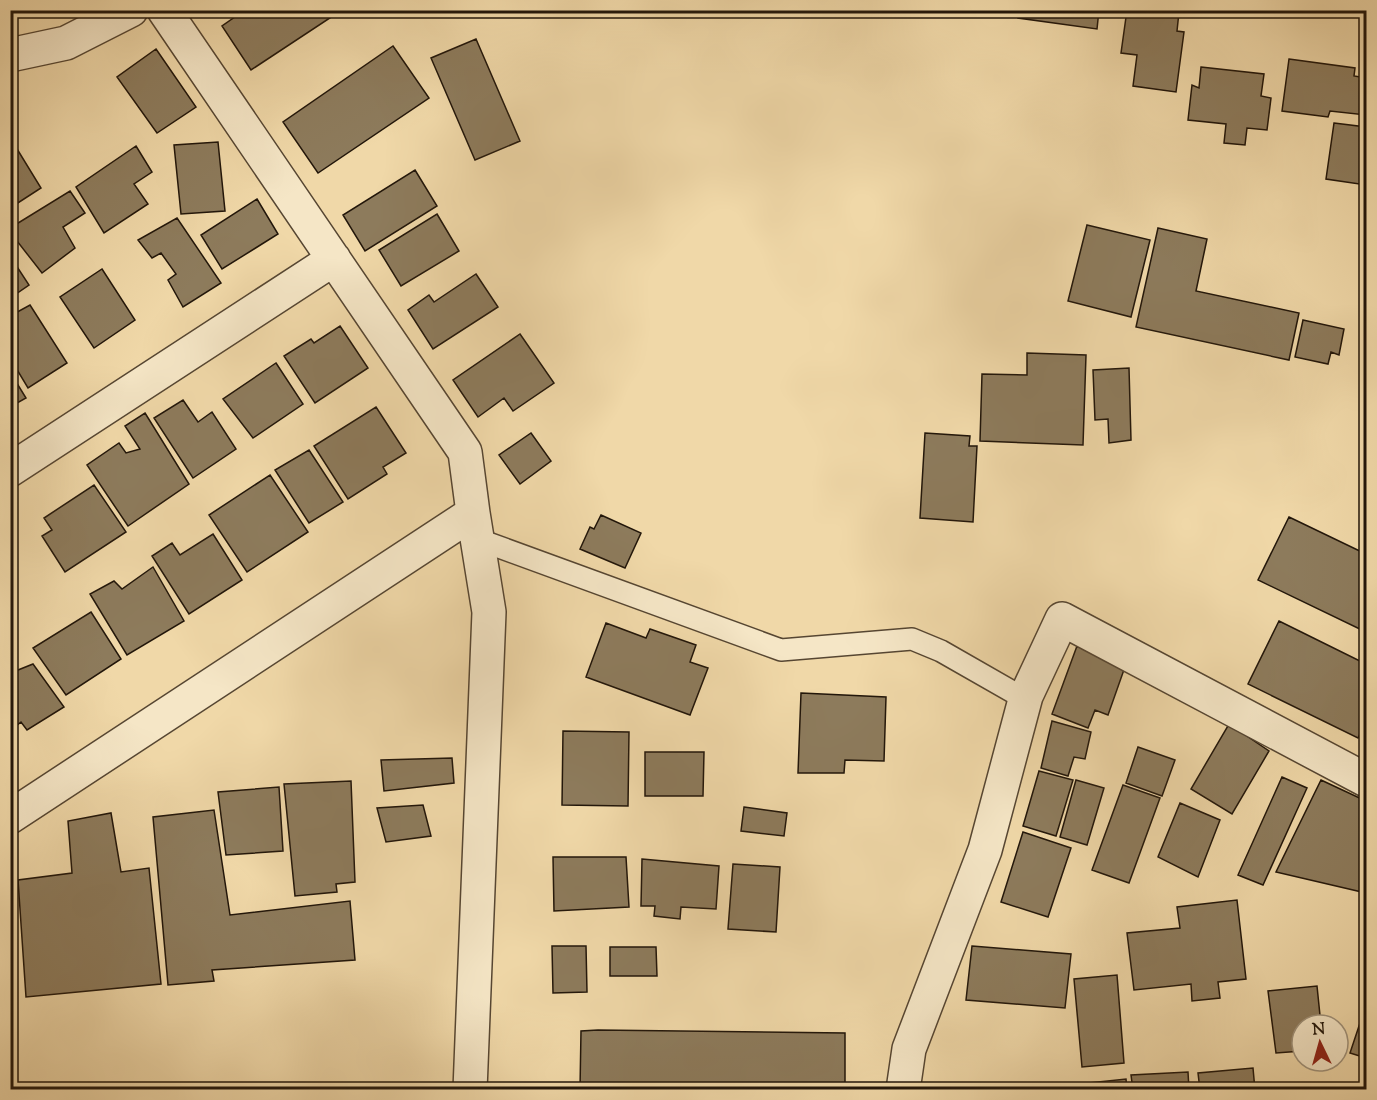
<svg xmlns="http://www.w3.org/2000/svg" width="1377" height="1100" viewBox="0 0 1377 1100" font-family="'Sorts Mill Goudy',serif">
<rect width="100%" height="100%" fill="#f0d8a8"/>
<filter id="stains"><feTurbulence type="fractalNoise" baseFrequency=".00333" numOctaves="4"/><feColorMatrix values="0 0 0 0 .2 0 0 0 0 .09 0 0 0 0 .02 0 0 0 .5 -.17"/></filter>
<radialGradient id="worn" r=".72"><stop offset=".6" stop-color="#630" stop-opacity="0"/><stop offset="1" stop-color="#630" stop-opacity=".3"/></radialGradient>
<!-- building -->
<path fill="#8d7b5c" stroke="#22160a" stroke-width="1.5" d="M 245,10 L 342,10 L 251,70 L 222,26 Z
M 1019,10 L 1099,10 L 1097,29 L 1018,18 Z
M 1127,10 L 1179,12 L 1177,31 L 1184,32 L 1176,92 L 1133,86 L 1137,55 L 1121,53 Z
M 476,39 L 520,141 L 475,160 L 431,58 Z
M 393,46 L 429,98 L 318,173 L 283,122 Z
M 156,49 L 196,107 L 157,133 L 117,77 Z
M 1289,59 L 1355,68 L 1354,76 L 1366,78 L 1366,115 L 1330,111 L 1328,117 L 1282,111 Z
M 1201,67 L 1264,74 L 1261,96 L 1271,98 L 1267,130 L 1247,128 L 1245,145 L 1224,143 L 1226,124 L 1188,120 L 1192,85 L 1199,88 Z
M 1334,123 L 1366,127 L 1366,185 L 1326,179 Z
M 218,142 L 225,211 L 181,214 L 174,145 Z
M 14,144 L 41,188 L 10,208 L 10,146 Z
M 136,146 L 152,172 L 134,184 L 148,204 L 104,233 L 76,187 Z
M 415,170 L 437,206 L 365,251 L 343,215 Z
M 70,191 L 85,213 L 63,227 L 75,248 L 42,273 L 10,232 L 10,228 Z
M 257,199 L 278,234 L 222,269 L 201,235 Z
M 437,214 L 459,251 L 401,286 L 379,250 Z
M 177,218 L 221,283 L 183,307 L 168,280 L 176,274 L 161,253 L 152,258 L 138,240 Z
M 1087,225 L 1150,240 L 1131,317 L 1068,301 Z
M 1158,228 L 1207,239 L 1196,291 L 1299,313 L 1289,360 L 1136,327 Z
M 10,256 L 29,285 L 10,298 Z
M 102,269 L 135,320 L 94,348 L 60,297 Z
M 476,274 L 498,307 L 433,349 L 408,310 L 429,295 L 434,302 Z
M 30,305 L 67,363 L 28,388 L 10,358 L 10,316 Z
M 1303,320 L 1344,329 L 1339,355 L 1331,352 L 1328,364 L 1295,357 Z
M 340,326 L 368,368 L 315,403 L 284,356 L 311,339 L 314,343 Z
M 520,334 L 554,383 L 513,411 L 504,398 L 478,417 L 453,380 Z
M 1027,353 L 1086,355 L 1083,445 L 980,441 L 982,374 L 1027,375 Z
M 276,363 L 303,404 L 253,438 L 223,399 Z
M 1129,368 L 1131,440 L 1109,443 L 1108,419 L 1095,420 L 1093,370 Z
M 10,372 L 26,398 L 10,407 Z
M 183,400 L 198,422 L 212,412 L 236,449 L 193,478 L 154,418 Z
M 376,407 L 406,453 L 383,467 L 387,474 L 348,499 L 314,446 Z
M 145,413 L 189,484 L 128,526 L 87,465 L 119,443 L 126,453 L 140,449 L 125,426 Z
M 531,433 L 551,461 L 520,484 L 499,455 Z
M 925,433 L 970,436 L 969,446 L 977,446 L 973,522 L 920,518 Z
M 309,450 L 343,502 L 309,523 L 275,470 Z
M 270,475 L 308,532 L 247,572 L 209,515 Z
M 94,485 L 126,532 L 65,572 L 42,536 L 52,530 L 44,518 Z
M 601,515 L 641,533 L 625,568 L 580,549 L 590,527 L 594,529 Z
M 1289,517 L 1366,554 L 1366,632 L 1258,580 Z
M 213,534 L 242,580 L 189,614 L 152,556 L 172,543 L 180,555 Z
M 153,567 L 184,621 L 127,655 L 90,594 L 114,581 L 122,589 Z
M 91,612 L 121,659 L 66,695 L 33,648 Z
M 1279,621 L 1366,664 L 1366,721 L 1358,738 L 1248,684 Z
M 606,623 L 646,638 L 650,629 L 696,645 L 690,662 L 708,668 L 690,715 L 586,677 Z
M 1077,646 L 1126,664 L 1108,715 L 1095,710 L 1088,728 L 1052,714 Z
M 33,664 L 64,707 L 27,730 L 21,722 L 10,731 L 10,668 L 13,672 Z
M 801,693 L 886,697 L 884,761 L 845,760 L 844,773 L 798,773 Z
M 1052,721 L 1091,732 L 1085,759 L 1074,757 L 1068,776 L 1041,768 Z
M 1229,724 L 1269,751 L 1232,814 L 1191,789 Z
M 563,731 L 629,732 L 628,806 L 562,805 Z
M 1138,747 L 1175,760 L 1162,796 L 1126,783 Z
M 645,752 L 704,752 L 703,796 L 645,796 Z
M 452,758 L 454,783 L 384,791 L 381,760 Z
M 1039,771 L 1073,780 L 1056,836 L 1023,826 Z
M 1282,777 L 1307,788 L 1263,885 L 1238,875 Z
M 1076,780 L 1104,788 L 1087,845 L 1060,837 Z
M 1321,780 L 1366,801 L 1366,893 L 1276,872 Z
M 351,781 L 355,882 L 336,884 L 337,892 L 295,896 L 284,784 Z
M 1123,785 L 1160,798 L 1129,883 L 1092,870 Z
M 279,787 L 283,851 L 226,855 L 218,792 Z
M 1180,803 L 1220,820 L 1198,877 L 1158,857 Z
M 423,805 L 431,836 L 386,842 L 377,808 Z
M 744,807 L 787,813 L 784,836 L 741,831 Z
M 214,810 L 230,915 L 350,901 L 355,960 L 212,970 L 214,981 L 168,985 L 153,817 Z
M 111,813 L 121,872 L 149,868 L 161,984 L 26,997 L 18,880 L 72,873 L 68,821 Z
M 1023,832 L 1071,848 L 1048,917 L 1001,902 Z
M 553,857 L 626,857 L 629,907 L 554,911 Z
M 642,859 L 719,866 L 716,909 L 681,907 L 680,919 L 654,916 L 655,906 L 641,906 Z
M 733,864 L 780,867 L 776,932 L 728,929 Z
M 1237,900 L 1246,979 L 1218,982 L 1220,998 L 1192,1001 L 1191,984 L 1134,990 L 1127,933 L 1180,928 L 1177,907 Z
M 552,946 L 586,946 L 587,992 L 553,993 Z
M 972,946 L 1071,954 L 1065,1008 L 966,1000 Z
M 610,947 L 656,947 L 657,976 L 610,976 Z
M 1117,975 L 1124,1063 L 1082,1067 L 1074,979 Z
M 1317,986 L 1321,1025 L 1302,1025 L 1302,1051 L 1276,1053 L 1268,991 Z
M 1364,1011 L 1366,1012 L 1366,1058 L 1350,1053 Z
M 598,1030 L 845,1033 L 845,1090 L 580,1089 L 581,1031 Z
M 1253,1068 L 1255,1090 L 1200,1090 L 1198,1073 Z
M 1188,1072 L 1189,1090 L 1133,1090 L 1131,1075 Z
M 1126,1079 L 1127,1090 L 1070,1090 L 1070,1085 Z"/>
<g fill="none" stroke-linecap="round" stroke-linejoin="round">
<defs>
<path id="service" d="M 477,539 L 781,650 L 912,639 L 941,651 L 1025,699"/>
<path id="minor" d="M 10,55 L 66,43 L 131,10
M 10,470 L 334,259
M 10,817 L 473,513 L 465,452 L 164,10
M 470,1090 L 489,612 L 473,513
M 903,1090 L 909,1049 L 985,850 L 1026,696 L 1062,619 L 1366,780"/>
</defs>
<!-- service casing -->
<use href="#service" stroke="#564632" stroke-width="24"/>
<!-- minor casing -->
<use href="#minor" stroke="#564632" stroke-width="36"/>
<!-- service -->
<use href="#service" stroke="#f5e6c6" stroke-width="21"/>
<!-- minor -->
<use href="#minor" stroke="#f5e6c6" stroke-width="33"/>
</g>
<!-- margin -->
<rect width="1377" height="1100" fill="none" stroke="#f0d8a8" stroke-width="36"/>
<rect x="12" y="12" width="1353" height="1076" fill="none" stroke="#22160a" stroke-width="3"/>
<rect x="18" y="18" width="1341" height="1064" fill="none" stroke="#22160a" stroke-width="1.5"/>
<!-- north arrow -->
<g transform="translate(1320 1043) rotate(355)"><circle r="28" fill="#f5e6c6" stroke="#a1937b" stroke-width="1.5"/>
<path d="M0-4.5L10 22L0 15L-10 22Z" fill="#8f2418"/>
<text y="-9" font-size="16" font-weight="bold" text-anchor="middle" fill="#22160a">N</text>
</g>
<rect width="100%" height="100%" filter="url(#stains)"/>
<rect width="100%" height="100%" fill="url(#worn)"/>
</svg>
